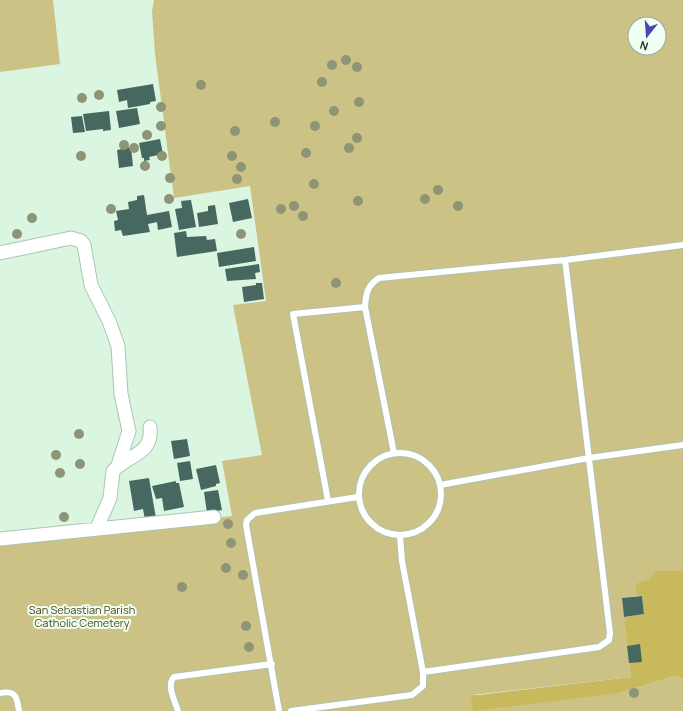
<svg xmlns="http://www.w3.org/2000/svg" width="683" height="711" viewBox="0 0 683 711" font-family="Manrope,sans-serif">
<rect width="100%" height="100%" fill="#daf5e0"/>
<!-- green -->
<path fill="#ccc286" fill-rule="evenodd" d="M 0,0 L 53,0 L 60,64 L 0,72 Z
M 154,0 L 683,0 L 683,571 L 655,571 L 648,580 L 636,587 L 638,596 L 622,598 L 631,677 L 472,695 L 619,693 L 675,676 L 683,679 L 683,711 L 0,711 L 0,542 L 232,516 L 222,461 L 262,455 L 233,305 L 266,301 L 250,186 L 174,198 L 155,54 L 152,11 ZM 635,24 L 659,24 L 659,48 L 635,48 Z"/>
<!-- forest -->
<path fill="#c8b95d" d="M 655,571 L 683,571 L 683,679 L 675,676 L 619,693 L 473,711 L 471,696 L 631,677 L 624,617 L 644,614 L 642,596 L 638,596 L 635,587 L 638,583 L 648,580 Z"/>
<!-- building -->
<path fill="#476860" d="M 153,84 L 156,101 L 150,102 L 150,104 L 128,108 L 127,100 L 119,102 L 117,90 Z
M 137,108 L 140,124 L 119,128 L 116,111 Z
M 109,111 L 111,130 L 103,131 L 103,129 L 86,131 L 83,114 Z
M 82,116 L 85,132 L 73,133 L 71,117 Z
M 160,139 L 163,154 L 149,157 L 150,160 L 144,161 L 144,158 L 142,158 L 139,143 Z
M 131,147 L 133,166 L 119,168 L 117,150 Z
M 144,195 L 147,215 L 169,211 L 172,227 L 158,230 L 157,222 L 148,224 L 150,232 L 123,236 L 121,230 L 115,231 L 114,221 L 118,220 L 116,211 L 129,209 L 128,202 L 137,200 L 137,196 Z
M 248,199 L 252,218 L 233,222 L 229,203 Z
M 191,200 L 196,227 L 179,230 L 175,209 L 182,208 L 181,201 Z
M 215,205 L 218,224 L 199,227 L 197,213 L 208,211 L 208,206 Z
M 186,231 L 187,237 L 206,236 L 207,240 L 215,239 L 217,251 L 177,257 L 174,233 Z
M 254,247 L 256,261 L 219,267 L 217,253 Z
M 259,264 L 260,272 L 255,273 L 256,279 L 227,281 L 225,269 Z
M 256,283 L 262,283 L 264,299 L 244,302 L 242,287 L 256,285 Z
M 187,439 L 190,456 L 174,459 L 171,441 Z
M 190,461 L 193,479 L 180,481 L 177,463 Z
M 216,465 L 220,483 L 216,484 L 216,486 L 201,490 L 196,469 Z
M 149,478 L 156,518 L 145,520 L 143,509 L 134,511 L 129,481 Z
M 176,481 L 176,483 L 179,483 L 184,507 L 164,511 L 162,498 L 156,499 L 152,486 Z
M 218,490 L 222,510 L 207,513 L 204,492 Z
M 642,596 L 644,614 L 624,617 L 622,598 Z
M 640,644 L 642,662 L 629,663 L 627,646 Z"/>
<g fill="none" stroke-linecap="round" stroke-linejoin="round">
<defs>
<path id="service" d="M359 494a41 41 0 1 1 82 0a41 41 0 1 1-82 0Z
M 394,453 L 365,307 C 366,293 367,286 379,278 L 565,260 L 683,245
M 440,485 L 589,458 L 683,445
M 328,501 L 293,314 L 365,307
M 423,672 L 599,647 L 609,640 L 610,633 L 565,260
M 0,693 C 16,690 17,697 19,711
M 178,711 C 175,701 166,685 174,677 L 272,664
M 279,711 L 246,525 L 247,520 L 255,513 L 358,497
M 291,711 L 412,695 L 423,686 L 423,672 L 402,561 L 400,536"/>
<path id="minor" d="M 0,253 L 71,238 L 81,241 L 84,245 L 91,285 L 109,321 L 118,346 L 121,394 L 129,431 L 118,465
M 97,528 L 110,498 L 113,471 C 130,453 153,455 150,427
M 0,539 L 214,517"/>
</defs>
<!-- service casing -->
<use href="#service" stroke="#abc5b1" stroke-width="8"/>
<!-- minor casing -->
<use href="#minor" stroke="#abc5b1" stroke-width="15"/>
<!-- service -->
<use href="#service" stroke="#fff" stroke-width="6"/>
<!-- minor -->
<use href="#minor" stroke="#fff" stroke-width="13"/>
</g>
<!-- trees -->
<g fill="#8d9576">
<circle cx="346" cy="60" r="5"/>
<circle cx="332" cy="65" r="5"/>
<circle cx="357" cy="67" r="5"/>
<circle cx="322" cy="82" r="5"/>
<circle cx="201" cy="85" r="5"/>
<circle cx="99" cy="95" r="5"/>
<circle cx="82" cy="98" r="5"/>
<circle cx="359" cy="102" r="5"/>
<circle cx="161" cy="107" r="5"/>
<circle cx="334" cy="111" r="5"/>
<circle cx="275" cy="122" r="5"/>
<circle cx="161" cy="126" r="5"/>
<circle cx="315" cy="126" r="5"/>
<circle cx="235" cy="131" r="5"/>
<circle cx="147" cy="135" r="5"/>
<circle cx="357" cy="138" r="5"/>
<circle cx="124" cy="145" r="5"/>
<circle cx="134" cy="148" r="5"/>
<circle cx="349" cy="148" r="5"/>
<circle cx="306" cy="153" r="5"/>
<circle cx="81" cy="156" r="5"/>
<circle cx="162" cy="156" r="5"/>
<circle cx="232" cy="156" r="5"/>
<circle cx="145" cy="166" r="5"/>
<circle cx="241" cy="167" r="5"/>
<circle cx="170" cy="178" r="5"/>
<circle cx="237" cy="179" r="5"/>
<circle cx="314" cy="184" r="5"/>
<circle cx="438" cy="190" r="5"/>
<circle cx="169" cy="199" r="5"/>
<circle cx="425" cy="199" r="5"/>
<circle cx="358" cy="201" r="5"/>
<circle cx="294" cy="206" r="5"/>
<circle cx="458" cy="206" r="5"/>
<circle cx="111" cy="209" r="5"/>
<circle cx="281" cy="209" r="5"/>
<circle cx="303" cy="216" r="5"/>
<circle cx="32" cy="218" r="5"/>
<circle cx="17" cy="234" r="5"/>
<circle cx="241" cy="234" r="5"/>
<circle cx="336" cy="283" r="5"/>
<circle cx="79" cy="434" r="5"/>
<circle cx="56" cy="455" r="5"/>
<circle cx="80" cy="464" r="5"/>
<circle cx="60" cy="473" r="5"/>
<circle cx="64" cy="517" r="5"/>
<circle cx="228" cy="524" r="5"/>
<circle cx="231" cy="543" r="5"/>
<circle cx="226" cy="568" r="5"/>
<circle cx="243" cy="575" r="5"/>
<circle cx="182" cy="587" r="5"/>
<circle cx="246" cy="626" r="5"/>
<circle cx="249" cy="647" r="5"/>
<circle cx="634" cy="693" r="5"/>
</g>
<g text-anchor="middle" stroke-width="4" stroke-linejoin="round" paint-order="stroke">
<!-- park labels -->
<g font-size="11" fill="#4e4720" stroke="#effff2">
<text x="82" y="614">San Sebastian Parish<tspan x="82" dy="13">Catholic Cemetery</tspan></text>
</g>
</g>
<!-- north arrow -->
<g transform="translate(647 36) rotate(197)"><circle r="19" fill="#effff2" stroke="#9daba0"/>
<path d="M0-3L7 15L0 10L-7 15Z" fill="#5043ba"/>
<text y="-6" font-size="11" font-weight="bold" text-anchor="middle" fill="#232d26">N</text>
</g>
</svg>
